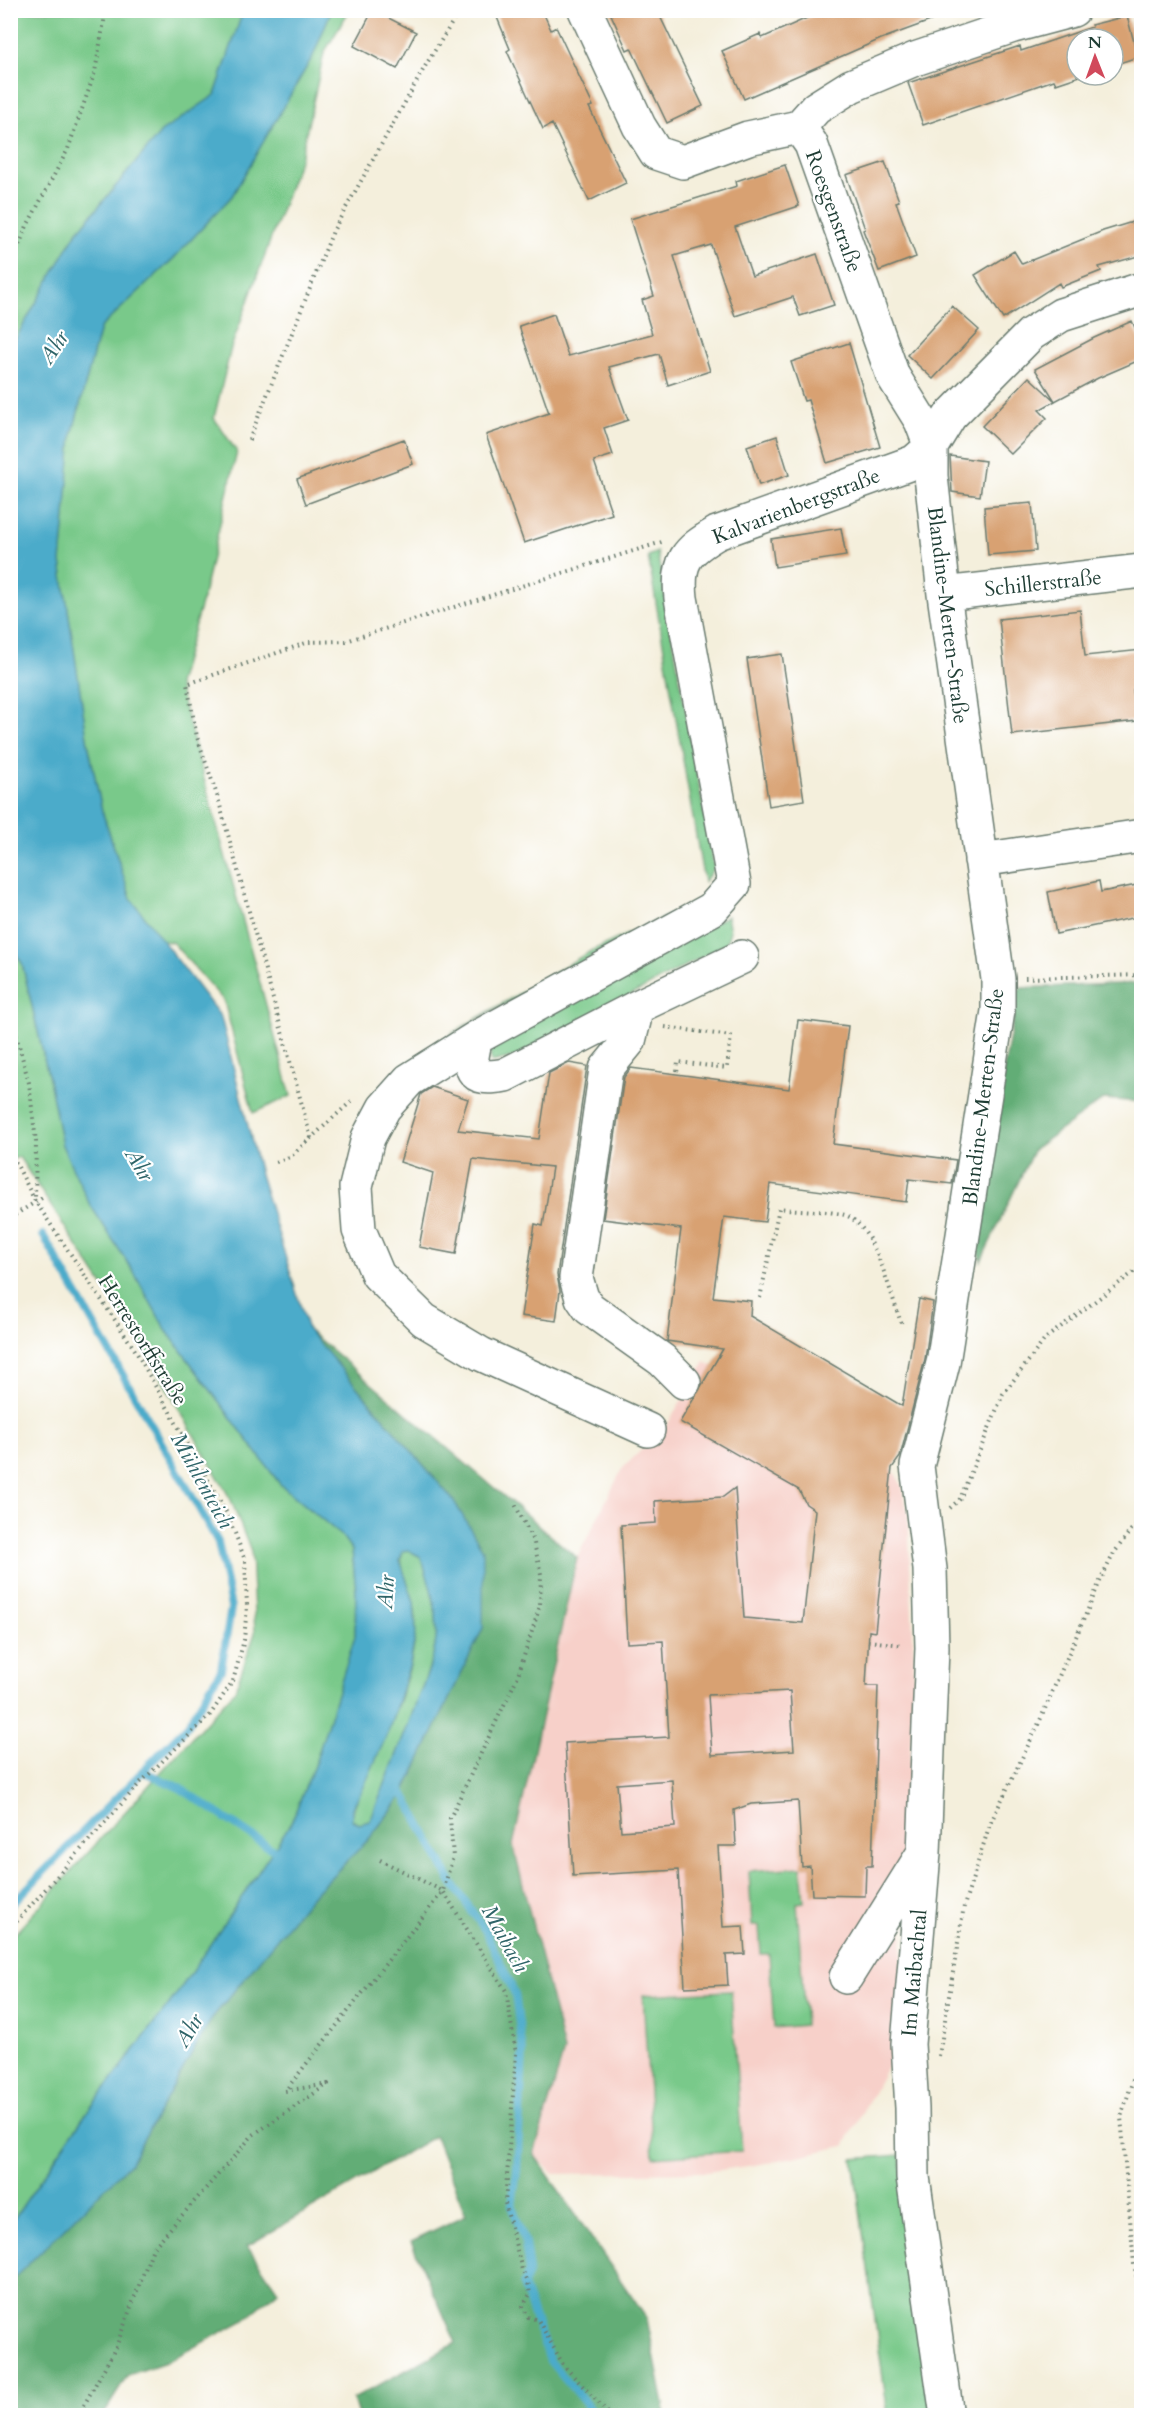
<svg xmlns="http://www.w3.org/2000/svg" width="1152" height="2426" viewBox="0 0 1152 2426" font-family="Cardo,serif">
<rect width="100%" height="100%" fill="#fff"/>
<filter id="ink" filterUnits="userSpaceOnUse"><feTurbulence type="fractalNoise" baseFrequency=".0167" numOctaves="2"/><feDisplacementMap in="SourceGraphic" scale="12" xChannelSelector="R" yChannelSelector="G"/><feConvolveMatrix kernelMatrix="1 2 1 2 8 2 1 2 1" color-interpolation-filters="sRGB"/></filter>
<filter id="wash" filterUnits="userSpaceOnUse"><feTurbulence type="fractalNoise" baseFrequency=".008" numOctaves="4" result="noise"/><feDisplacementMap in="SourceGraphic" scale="24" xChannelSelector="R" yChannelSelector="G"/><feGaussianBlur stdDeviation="1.35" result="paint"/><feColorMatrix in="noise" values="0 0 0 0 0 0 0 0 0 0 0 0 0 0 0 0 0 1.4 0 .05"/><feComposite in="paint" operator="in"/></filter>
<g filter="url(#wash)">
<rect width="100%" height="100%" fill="#f4efdc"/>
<!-- built -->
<path fill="#f7d0c9" d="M 705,1362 L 859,1445 L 892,1468 L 902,1486 L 908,1514 L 914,1663 L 898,2047 L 844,2146 L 761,2164 L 707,2172 L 553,2174 L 534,2154 L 564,2051 L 513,1845 L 577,1558 L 622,1469 L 667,1425 Z"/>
<!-- green -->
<path fill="#79c98a" stroke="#4c835f" stroke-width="1.5" d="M 11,11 L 243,11 L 215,95 L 161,132 L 75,235 L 11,347 Z
M 331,11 L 349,11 L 324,53 L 301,156 L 231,348 L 214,418 L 237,452 L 202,600 L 178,684 L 291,1096 L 253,1113 L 224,1001 L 172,942 L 162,941 L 131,899 L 102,811 L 87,738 L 61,562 L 72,435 L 100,328 L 173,259 L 232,196 L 313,56 Z
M 657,552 L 714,868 L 704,882 L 648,556 Z
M 672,914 L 449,1035 L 591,951 Z
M 727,916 L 730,931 L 726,944 L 518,1056 L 491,1062 L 490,1051 L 510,1033 Z
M 11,946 L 22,963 L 49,1079 L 62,1145 L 89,1203 L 133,1271 L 166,1330 L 280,1484 L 342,1536 L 352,1550 L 356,1591 L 355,1637 L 316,1761 L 291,1823 L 179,1991 L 83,2118 L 11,2223 L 11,1938 L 235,1690 L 255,1633 L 251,1552 L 231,1500 L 147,1353 L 19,1157 L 11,1160 Z
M 408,1550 L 421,1557 C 430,1583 439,1611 436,1639 C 434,1659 424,1681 417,1701 C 403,1741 386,1781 370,1821 L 359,1824 L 352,1820 C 352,1803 370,1774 377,1757 C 390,1727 403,1694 411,1662 C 415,1643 418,1623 414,1603 C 411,1585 397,1569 403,1551 Z
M 801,1867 L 804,1902 L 797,1903 L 805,2025 L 774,2028 L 769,1954 L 761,1954 L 759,1926 L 752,1926 L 749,1871 Z
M 731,1991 L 742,2151 L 653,2157 L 643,1995 Z
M 900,2155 L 932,2415 L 888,2415 L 853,2159 Z"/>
<!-- forest -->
<path fill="#62ad76" stroke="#407555" stroke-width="1.5" d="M 1141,983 L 1141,1102 L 1104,1099 L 1034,1149 L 981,1261 L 974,1228 L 1019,988 Z
M 308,1330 L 577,1558 L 513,1845 L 564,2051 L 534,2154 L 647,2319 L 666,2415 L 358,2415 L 353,2399 L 456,2343 L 411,2241 L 466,2215 L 435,2136 L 247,2246 L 278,2291 L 243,2321 L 166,2362 L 128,2375 L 103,2415 L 11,2416 L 11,2281 L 130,2163 L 212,2018 L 310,1898 L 368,1840 L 403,1795 L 483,1628 L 454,1501 Z"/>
<!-- water -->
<path fill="#4babca" stroke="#35747f" stroke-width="1.5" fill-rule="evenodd" d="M 243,11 L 331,11 L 313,56 L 232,196 L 173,259 L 100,328 L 72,435 L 61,562 L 87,738 L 102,811 L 131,899 L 221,1017 L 260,1174 L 308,1330 L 454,1501 L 483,1550 L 483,1628 L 403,1795 L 368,1840 L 310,1898 L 212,2018 L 130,2163 L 11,2281 L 11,2223 L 83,2118 L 179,1991 L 291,1823 L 316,1761 L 355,1637 L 356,1591 L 352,1550 L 342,1536 L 280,1484 L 166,1330 L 133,1271 L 89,1203 L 62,1145 L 49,1079 L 22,963 L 11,946 L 11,347 L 75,235 L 161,132 L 215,95 ZM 408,1550 L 421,1557 C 430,1583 439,1611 436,1639 C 434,1659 425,1681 417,1700 C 403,1741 386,1781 370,1821 L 359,1824 L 352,1820 L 352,1808 L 362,1791 L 388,1732 L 410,1664 L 416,1632 L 414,1602 L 400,1560 L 403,1551 Z"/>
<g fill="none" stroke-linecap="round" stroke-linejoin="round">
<!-- stream -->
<path stroke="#4babca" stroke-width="8" d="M 142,1771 L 180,1788 L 270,1848 L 282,1853
M 400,1787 L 451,1881 L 485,1930 L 515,1994 L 523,2052 L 517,2171 L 512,2205 L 525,2243 L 529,2271 L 523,2285 L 550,2361 L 596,2416
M 10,1906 L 187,1726 L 221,1670 L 231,1608 L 218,1542 L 43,1235"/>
</g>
<g id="blocks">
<!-- building -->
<path fill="#d8a172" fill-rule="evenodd" d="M 373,10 L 416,32 L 397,69 L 354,46 Z
M 494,10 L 542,10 L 551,30 L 556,27 L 593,106 L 589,107 L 626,183 L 589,201 L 552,124 L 543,129 L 507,51 L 510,49 Z
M 609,10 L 657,10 L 703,106 L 667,123 L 631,48 L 627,50 Z
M 825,10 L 951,10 L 952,13 L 881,39 L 744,99 L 722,51 L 760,34 L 762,38 Z
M 1127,16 L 1138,57 L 1113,65 L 1113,39 L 1077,39 L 1077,75 L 1083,75 L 1056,84 L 1054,80 L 923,125 L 908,83 L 1020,46 L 1021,51 L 1092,27 L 1091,25 Z
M 885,162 L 899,201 L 896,202 L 916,257 L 879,271 L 863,230 L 865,229 L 846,175 Z
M 785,165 L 799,206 L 735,227 L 752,276 L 817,254 L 834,305 L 800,316 L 793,297 L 735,316 L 711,245 L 674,256 L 710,371 L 668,385 L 659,354 L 609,367 L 628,420 L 604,428 L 613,455 L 594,461 L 612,514 L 524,543 L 486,435 L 549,413 L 519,326 L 554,314 L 568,356 L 652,334 L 642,300 L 654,296 L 630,219 L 737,186 L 736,181 Z
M 1142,219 L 1142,255 L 1099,267 L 1101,271 L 1061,287 L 1059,283 L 1003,319 L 975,275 L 1014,251 L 1022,264 L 1103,231 Z
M 952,306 L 979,330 L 933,379 L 907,355 Z
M 1132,321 L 1142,343 L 1142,359 L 1098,378 L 1055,401 L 1035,369 L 1094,338 Z
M 849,343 L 880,447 L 827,463 L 808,400 L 804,401 L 791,362 Z
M 1029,377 L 1055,401 L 1039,410 L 1047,418 L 1011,454 L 982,426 Z
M 777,436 L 789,475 L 759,485 L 747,446 Z
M 404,439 L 413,464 L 306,504 L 297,479 Z
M 950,456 L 985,461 L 980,496 L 952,492 Z
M 1032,503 L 1036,551 L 988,555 L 984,507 Z
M 841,528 L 846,556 L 775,567 L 771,539 Z
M 1080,610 L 1085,656 L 1142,650 L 1142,689 L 1133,690 L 1137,721 L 1012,735 L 999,619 Z
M 782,654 L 804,800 L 769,806 L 747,659 Z
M 1099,881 L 1101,892 L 1142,884 L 1142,916 L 1056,934 L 1048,892 Z
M 798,1020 L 848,1026 L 833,1144 L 956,1160 L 952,1184 L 909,1179 L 906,1202 L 770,1184 L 765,1222 L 724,1217 L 713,1297 L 751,1301 L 750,1316 L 902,1406 L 919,1299 L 933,1302 L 925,1359 L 900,1457 L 892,1468 L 875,1632 L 869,1631 L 866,1686 L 878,1686 L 872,1866 L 866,1866 L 865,1896 L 812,1895 L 810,1866 L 802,1867 L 798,1801 L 751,1804 L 734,1810 L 736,1846 L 718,1846 L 723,1927 L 743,1926 L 745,1954 L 726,1955 L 728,1985 L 685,1987 L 678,1870 L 573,1876 L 565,1743 L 669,1737 L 663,1641 L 627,1643 L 621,1525 L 656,1523 L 655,1501 L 723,1497 L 735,1488 L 744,1618 L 803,1623 L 815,1510 L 806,1504 L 799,1490 L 680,1422 L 723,1349 L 667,1341 L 681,1229 L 603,1219 L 624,1077 L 631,1068 L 789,1089 ZM 790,1691 L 794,1750 L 712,1755 L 708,1695 ZM 672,1780 L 675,1827 L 621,1831 L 617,1784 Z
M 569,1063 L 587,1066 L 557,1275 L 560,1291 L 556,1321 L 521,1316 L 535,1224 L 543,1226 L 552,1167 L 473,1159 L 456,1254 L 419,1247 L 433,1173 L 400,1162 L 421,1094 L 432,1087 L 468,1099 L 458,1130 L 539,1139 L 549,1073 Z"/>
</g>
</g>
<g filter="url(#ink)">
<use href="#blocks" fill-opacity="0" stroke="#6a7b6f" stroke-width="1.5"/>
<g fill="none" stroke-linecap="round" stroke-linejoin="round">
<defs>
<path id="minor" d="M 585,10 L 639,126 L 656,153 L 683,162 L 748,138 L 799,127
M 799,127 L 811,144 L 893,376 L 921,421 L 931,447 L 931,476 L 944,594 L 998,979 L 998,1011 L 943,1363 L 917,1466 L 930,1569 L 932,1648 L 924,1853 L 908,2044 L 912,2108 L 913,2177 L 947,2416
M 799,127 L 816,108 L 851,86 L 915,59 L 1013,26 L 1073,10
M 944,594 L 1142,571
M 981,860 L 1142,836
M 742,957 L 635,1008 L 505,1075 C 468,1082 468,1069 476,1038 L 712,909 L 734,884 L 681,598 C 677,561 686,551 717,533 L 914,462 L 931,447 L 950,416 L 1031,334 L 1061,315 L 1142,289
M 635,1008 L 634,1021 L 629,1041 L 606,1069 L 576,1278 L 582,1298 L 589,1308 L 662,1360 L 684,1382
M 476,1038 L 409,1080 L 384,1108 L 368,1138 L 356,1187 L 359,1230 L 378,1275 L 424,1320 L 481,1354 L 648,1430
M 846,1977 L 921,1857"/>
</defs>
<!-- minor casing -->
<use href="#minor" stroke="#6a7b6f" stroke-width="36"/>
<!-- path -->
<path stroke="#6a7b6f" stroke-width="4" stroke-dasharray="1.5 4.5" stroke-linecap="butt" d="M 10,267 L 27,226 L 68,149 L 95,72 L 106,10
M 249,440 L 333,231 L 427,63 L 460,10
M 1025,978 L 1142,975
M 10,1012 L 29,1083 L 36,1142 L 35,1200
M 665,1027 L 731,1036 L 727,1068 L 678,1062 L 677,1074
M 311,1138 L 218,798 L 197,737 L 187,684 L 309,642 L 346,641 L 662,542
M 10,1151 L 35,1201 L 135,1350 L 229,1517 L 245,1560 L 247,1606 L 244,1640 L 233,1681 L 210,1715 L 140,1783 L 10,1929
M 276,1162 L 290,1157 L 354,1099
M 10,1218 L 45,1196
M 760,1298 L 779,1208 C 799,1211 826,1210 845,1215 C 875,1225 891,1297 902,1325
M 950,1508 L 960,1499 L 1003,1394 L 1046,1338 L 1142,1266
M 868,1641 L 903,1645
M 380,1860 L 443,1891 L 506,1991 L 516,2053 L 505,2203 L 522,2270 L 528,2282 L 530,2294 L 523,2306 L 528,2317 L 538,2320 L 564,2366 L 611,2416
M 1142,2051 L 1121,2117 L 1134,2264 L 1142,2303
M 939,2056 L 964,1906 L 990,1824 L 1038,1725 L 1101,1579 L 1114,1553 L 1131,1530 L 1142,1520
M 78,2416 L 116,2347 L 153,2248 L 253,2135 L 328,2084 L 285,2091 L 443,1891 L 453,1857 L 450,1818 L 517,1678 L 540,1606 L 541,1574 L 534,1543 L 514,1502"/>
<!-- minor -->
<use href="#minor" stroke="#fff" stroke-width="33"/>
</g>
</g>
<g text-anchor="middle" stroke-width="4.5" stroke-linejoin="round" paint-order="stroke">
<!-- street labels -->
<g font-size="21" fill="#1f3d34" stroke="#fff">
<text transform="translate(834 211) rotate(70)" y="7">Roesgenstraße</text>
<text transform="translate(796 506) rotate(-21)" y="7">Kalvarienbergstraße</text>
<text transform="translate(1043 583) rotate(-6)" y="7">Schillerstraße</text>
<text transform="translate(948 615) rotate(83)" y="7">Blandine-Merten-Straße</text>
<text transform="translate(983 1097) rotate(-83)" y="7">Blandine-Merten-Straße</text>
<text transform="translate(143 1340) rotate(58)" y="7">Herrestorffstraße</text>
<text transform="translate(914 1973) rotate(-85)" y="7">Im Maibachtal</text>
</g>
<!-- water labels -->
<g font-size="22" font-style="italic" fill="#2e6468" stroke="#fff">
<text transform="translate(53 347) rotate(-57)" y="8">Ahr</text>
<text transform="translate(140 1164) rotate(59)" y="8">Ahr</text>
<text transform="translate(203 1480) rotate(61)" y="8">Mühlenteich</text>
<text transform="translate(385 1592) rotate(-87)" y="8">Ahr</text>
<text transform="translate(506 1938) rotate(61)" y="8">Maibach</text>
<text transform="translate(188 2030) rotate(-59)" y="8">Ahr</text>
</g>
</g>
<!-- margin -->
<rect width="1152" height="2426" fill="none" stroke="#fff" stroke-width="36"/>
<!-- north arrow -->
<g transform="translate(1095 57) rotate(359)"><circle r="28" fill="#ffffff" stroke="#a5b1ae" stroke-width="1.5"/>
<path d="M0-4.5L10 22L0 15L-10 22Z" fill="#d1495b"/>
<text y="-9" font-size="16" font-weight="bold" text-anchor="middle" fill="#1f3d34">N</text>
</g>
</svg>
